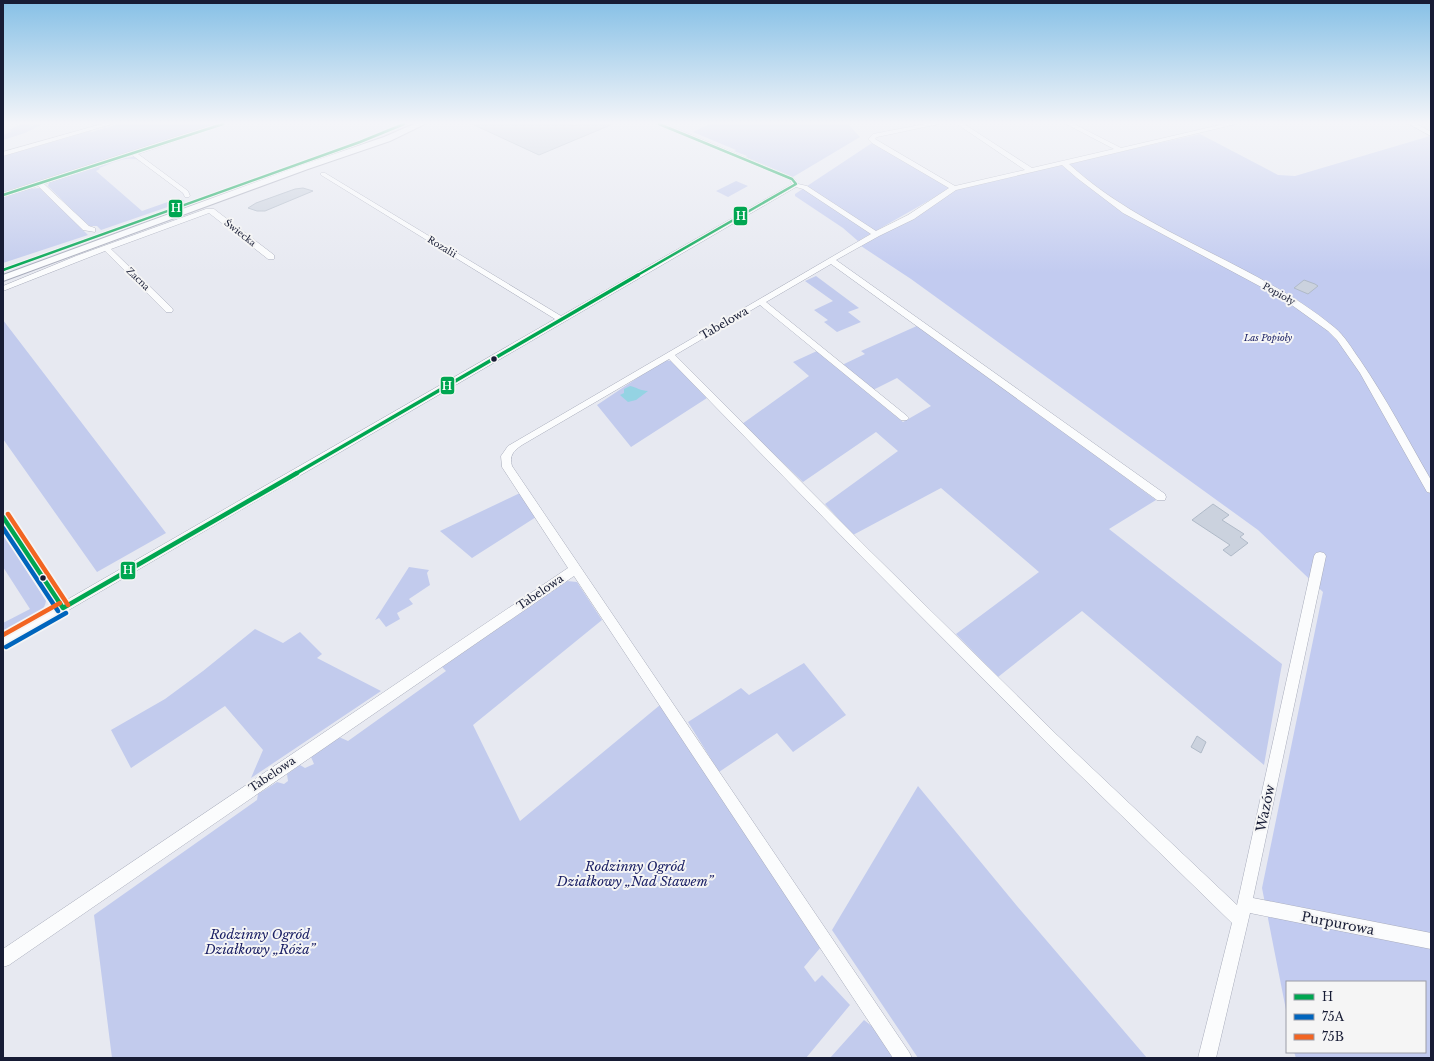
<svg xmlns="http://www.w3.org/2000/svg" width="1434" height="1061" viewBox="0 0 1434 1061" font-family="'Libre Baskerville',serif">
<rect width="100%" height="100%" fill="#e7e9f1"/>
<!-- green -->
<path fill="#c2cbed" d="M 21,124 L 34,124 L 27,128 L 36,124 L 43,124 L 25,133 L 3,140 L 3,135 L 12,131 L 9,130 Z
M 118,124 L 218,124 L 3,192 L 3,156 L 73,136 L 78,133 L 90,131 L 92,132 L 104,128 L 103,127 L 105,126 L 106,128 Z
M 710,124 L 848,124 L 860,137 L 793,177 L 746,157 L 747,156 L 734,151 L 736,150 L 693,132 Z
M 133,157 L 141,161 L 136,163 L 140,161 C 129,154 111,164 99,168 L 100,169 L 96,171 L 142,211 L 179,198 L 185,201 L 101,230 L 97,226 L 88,226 L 48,186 L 49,183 L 52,181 L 125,158 Z
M 736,181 L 748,186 L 728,197 L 716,191 Z
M 40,188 L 88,235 L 3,263 L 3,197 L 28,189 Z
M 816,276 L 859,308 L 848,312 L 861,322 L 837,332 L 824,322 L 828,320 L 814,310 L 833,301 L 805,281 Z
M 3,320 L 166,533 L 97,572 L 3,439 Z
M 919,325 L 1156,500 L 1109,529 L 1282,664 L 1264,765 L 1082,611 L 998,677 L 956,634 L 1039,572 L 941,488 L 853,535 L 825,504 L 898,451 L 876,432 L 803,482 L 742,424 L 809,376 L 793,362 L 817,351 L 903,422 L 931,406 L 897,378 L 873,390 L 842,365 L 865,354 L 861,351 Z
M 664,360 L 671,361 L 707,398 L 631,447 L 597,405 Z
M 520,493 L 536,517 L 472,558 L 440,531 Z
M 3,534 L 46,601 C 43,619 18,627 3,635 L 3,623 L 30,609 L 3,567 Z
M 409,567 L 429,570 L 427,573 L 430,585 L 409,599 L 413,604 L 397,613 L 400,619 L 386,627 L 379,618 L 375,620 Z
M 567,581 L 577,582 L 602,620 L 473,725 L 520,821 L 660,705 L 821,947 L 804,967 L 815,982 L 822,975 L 850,1005 L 806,1058 L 112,1058 L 94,915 L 257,800 L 258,794 L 277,782 L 284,784 L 288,781 L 287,774 L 300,765 L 305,768 L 314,764 L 311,757 L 339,737 L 348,741 L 446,671 L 442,667 Z
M 255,629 L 283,643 L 300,632 L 322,654 L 317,658 L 381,691 L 251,778 L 263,750 L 225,706 L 131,768 L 111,730 L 165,699 L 203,671 Z
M 804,663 L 846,715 L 793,752 L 777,733 L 719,772 L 688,722 L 741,688 L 749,695 Z
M 918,786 L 1017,906 L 1147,1058 L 918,1058 L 832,930 Z
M 864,1020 L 878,1031 L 895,1058 L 830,1058 Z"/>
<!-- forest -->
<path fill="#c2cbf0" d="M 1407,124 L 1431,135 L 1431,1058 L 1296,1058 L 1294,1052 L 1425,1052 L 1425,982 L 1287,982 L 1287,1015 L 1262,888 L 1323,592 L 1258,530 L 911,279 L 861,246 L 958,188 L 1200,134 L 1278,175 L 1295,176 L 1430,136 Z
M 872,143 L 951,188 L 858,241 L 843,228 L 795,196 L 795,194 Z"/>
<!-- water -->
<path fill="#94d3e3" d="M 630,386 C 636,387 641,391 648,391 L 636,400 L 628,402 L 620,395 L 624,393 L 624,389 Z"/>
<!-- building -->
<path fill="#cbd2de" stroke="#b0bac8" d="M 472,124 L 568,124 L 573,126 L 579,124 L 613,124 L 539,155 Z
M 303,188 L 313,191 L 265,211 L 257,211 L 248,208 L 256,203 L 295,189 Z
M 1304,280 L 1315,284 L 1318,286 L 1308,294 L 1294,288 Z
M 1213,504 L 1229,515 L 1222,520 L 1244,534 L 1240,537 L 1248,543 L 1231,556 L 1223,550 L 1230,545 L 1192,520 Z
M 1197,736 L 1206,742 L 1201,753 L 1191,747 Z"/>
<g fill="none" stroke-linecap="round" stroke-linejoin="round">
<defs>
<path id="minor" d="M 102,124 L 112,124 L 3,156 L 3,152 Z
M 216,124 L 226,124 L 138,154 L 188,191 L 190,196 L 189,197 L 185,197 L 183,193 L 132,155 L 44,184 L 89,226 L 95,228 L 95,232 L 83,230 L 38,186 L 3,197 L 3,193 Z
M 656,124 L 665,124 L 794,178 L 798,184 L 807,186 L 876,231 L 908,215 L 949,188 L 872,143 L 868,139 L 873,134 L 925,124 L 939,124 L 877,137 L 875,139 L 955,186 L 1025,170 L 957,124 L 964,124 L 1032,168 L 1114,149 L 1066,124 L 1074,124 L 1121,148 L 1224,124 L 1236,124 L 1069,164 C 1146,235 1253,261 1334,327 C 1345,336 1352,349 1360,360 C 1386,398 1408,440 1431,480 L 1431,493 L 1427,492 L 1360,373 L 1337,340 L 1328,331 L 1282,298 L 1123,213 L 1077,178 L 1062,165 L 956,190 L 914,219 L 879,236 L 836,260 L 1165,494 L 1166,497 L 1165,500 L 1157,500 L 831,264 L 766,302 L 907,416 L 909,418 L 907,420 L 901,420 L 760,305 L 675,355 L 869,550 L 1057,735 L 1237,905 L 1314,556 L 1316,553 L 1320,552 L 1324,553 L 1326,556 L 1253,898 L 1431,933 L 1431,949 L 1250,913 L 1216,1058 L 1198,1058 L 1232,923 L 1047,743 L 861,556 L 669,359 L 522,445 C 513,451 509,456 512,466 L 909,1052 L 912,1058 L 893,1058 L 574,576 L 9,965 L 3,967 L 3,949 L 568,568 L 502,467 L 501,456 L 508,446 L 871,234 L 803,189 L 796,187 L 67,611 L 3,647 L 3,636 L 55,606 L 3,526 L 3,513 L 7,514 L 65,601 L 555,319 L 321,175 L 321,173 L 325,173 L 561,316 L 792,184 L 790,180 Z
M 1409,124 L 1417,124 L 1431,132 L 1431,136 Z
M 206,209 L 214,209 L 274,255 L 274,259 L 268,259 L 209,213 L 111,249 L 172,308 L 173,310 L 172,312 L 166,312 L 105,251 L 3,291 L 3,286 L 76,256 Z"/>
<path id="major" d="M 414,124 L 425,124 L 390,141 L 308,169 L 3,281 L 3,275 L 302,165 L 384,137 Z"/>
</defs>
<!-- minor casing -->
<use href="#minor" stroke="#a8acbb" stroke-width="1"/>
<!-- major casing -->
<use href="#major" stroke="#a8acbb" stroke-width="2"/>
<!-- minor -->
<use href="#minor" fill="#fbfcfd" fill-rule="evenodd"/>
<!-- major -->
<use href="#major" fill="#fbfcfd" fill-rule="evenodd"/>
<defs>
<path id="bus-1-far2" d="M 3,195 L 223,124
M 3,270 L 360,142 L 404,124
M 636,276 L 796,184 L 792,179 L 659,124"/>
<path id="bus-1-far1" d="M 295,474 L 638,275"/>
<path id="bus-1" d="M 3,517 L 63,608 L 297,473"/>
<path id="bus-2" d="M 3,528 L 58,611
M 6,647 L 66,613"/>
<path id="bus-3" d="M 8,514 L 68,605
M 3,635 L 60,603"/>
</defs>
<!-- bus-1-far2 casing -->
<use href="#bus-1-far2" stroke="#f5f5f5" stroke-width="4.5"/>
<!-- bus-1-far1 casing -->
<use href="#bus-1-far1" stroke="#f5f5f5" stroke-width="6"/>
<!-- bus-1 casing -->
<use href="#bus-1" stroke="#f5f5f5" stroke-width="8"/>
<!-- bus-2 casing -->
<use href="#bus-2" stroke="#f5f5f5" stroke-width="8"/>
<!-- bus-3 casing -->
<use href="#bus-3" stroke="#f5f5f5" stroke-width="8"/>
<!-- bus-1-far2 -->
<use href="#bus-1-far2" stroke="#00a651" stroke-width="2.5"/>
<!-- bus-1-far1 -->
<use href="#bus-1-far1" stroke="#00a651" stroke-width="3.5"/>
<!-- bus-1 -->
<use href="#bus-1" stroke="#00a651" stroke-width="4.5"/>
<!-- bus-2 -->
<use href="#bus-2" stroke="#0065bd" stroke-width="4.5"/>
<!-- bus-3 -->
<use href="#bus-3" stroke="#f26522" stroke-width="4.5"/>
</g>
<!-- sky -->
<linearGradient id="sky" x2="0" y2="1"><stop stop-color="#86c0e6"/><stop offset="0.45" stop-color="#f4f5f9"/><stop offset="1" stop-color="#f4f5f9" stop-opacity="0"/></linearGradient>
<rect width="1434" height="273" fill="url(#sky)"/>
<!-- markers -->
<g fill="#171c35" stroke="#f5f5f5" stroke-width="1.5">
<circle cx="494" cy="359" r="3.5"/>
<circle cx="43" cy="578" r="3.5"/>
</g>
<g text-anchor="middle" stroke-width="4" stroke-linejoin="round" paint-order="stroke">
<!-- far-street labels -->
<g font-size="9" fill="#171c35" stroke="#f5f5f5">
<text transform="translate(240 233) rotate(38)" y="3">Świecka</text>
<text transform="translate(442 247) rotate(31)" y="3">Rozalii</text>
<text transform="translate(138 279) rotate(44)" y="3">Zacna</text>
<text transform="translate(1279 294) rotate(29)" y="3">Popioły</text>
</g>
<!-- far-park labels -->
<g font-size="9" font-style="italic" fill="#1b2065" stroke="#f5f5f5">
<text x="1268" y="341">Las Popioły</text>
</g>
<!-- street labels -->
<g font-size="11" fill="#171c35" stroke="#f5f5f5">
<text transform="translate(724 323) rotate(-30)" y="4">Tabelowa</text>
<text transform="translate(540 592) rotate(-34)" y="4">Tabelowa</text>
<text transform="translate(272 774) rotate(-34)" y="4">Tabelowa</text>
</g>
<!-- near-street labels -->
<g font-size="13" fill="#171c35" stroke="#f5f5f5">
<text transform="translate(1265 808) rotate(-78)" y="5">Wazów</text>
<text transform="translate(1338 923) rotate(11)" y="5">Purpurowa</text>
</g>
<!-- near-park labels -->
<g font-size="13" font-style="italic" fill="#1b2065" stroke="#f5f5f5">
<text x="635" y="871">Rodzinny Ogród<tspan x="635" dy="15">Działkowy „Nad Stawem”</tspan></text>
<text x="260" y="939">Rodzinny Ogród<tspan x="260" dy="15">Działkowy „Róża”</tspan></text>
</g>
</g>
<g stroke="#f5f5f5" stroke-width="1.5">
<rect x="168" y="199" width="15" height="19" rx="4" fill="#00a651"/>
<rect x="733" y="206" width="15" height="20" rx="4" fill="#00a651"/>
<rect x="440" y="376" width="15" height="19" rx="4" fill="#00a651"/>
<rect x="120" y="561" width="16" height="19" rx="4" fill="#00a651"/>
</g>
<g font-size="11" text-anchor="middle" font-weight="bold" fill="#fff">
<text x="176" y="212">H</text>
<text x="741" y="220">H</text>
<text x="447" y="390">H</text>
<text x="128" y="574">H</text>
</g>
<!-- border -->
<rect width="1434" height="1061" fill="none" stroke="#171c35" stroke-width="8"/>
<!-- legend -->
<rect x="1286" y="981" width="140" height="72" fill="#f5f5f5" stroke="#9c9ea8"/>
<rect x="1294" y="994" width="20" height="6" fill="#00a651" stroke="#9c9ea8"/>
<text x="1322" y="1001" font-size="12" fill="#171c35">H</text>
<rect x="1294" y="1014" width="20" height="6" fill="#0065bd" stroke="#9c9ea8"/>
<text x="1322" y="1021" font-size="12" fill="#171c35">75A</text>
<rect x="1294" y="1034" width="20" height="6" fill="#f26522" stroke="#9c9ea8"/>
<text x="1322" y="1041" font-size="12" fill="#171c35">75B</text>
</svg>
